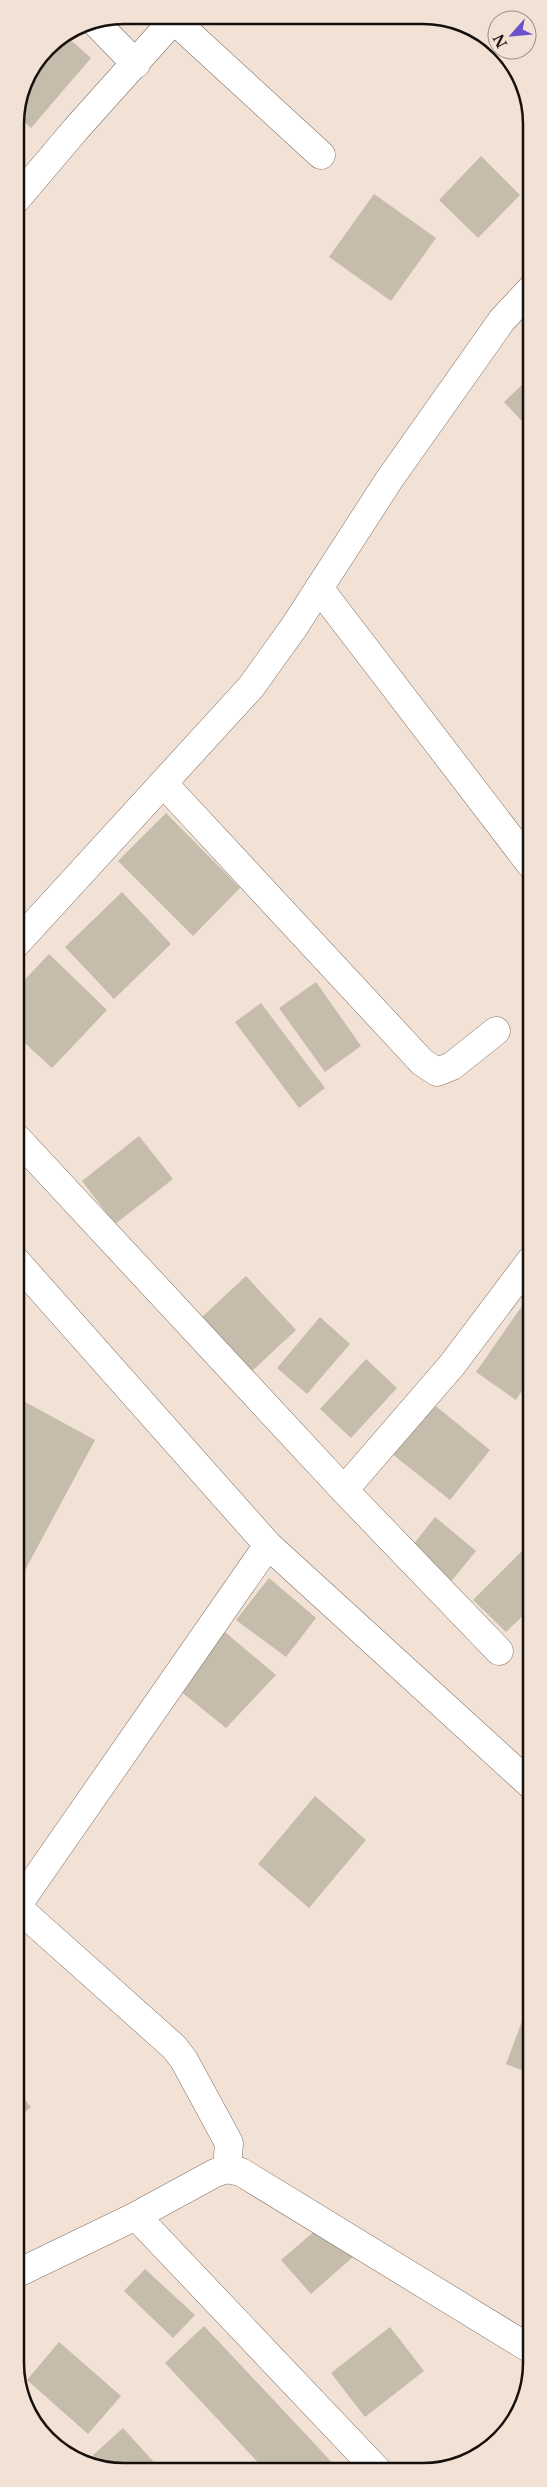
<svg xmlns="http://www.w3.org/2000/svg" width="547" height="2487" viewBox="0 0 547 2487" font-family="'Libre Baskerville',serif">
<rect width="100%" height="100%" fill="#f2e1d5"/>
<!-- building -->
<path fill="#c6bcac" d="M 65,35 L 91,58 L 31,128 L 16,115 L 23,82 L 47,47 Z
M 481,156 L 520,195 L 478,238 L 439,200 Z
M 374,194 L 436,238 L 391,301 L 329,257 Z
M 531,376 L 531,431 L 504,402 Z
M 166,813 L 240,888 L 193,936 L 118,861 Z
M 122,892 L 171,944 L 114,999 L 65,947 Z
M 49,954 L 107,1010 L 52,1068 L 15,1034 L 15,990 Z
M 316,982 L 361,1046 L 325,1072 L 279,1008 Z
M 261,1003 L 325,1088 L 299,1108 L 235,1022 Z
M 139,1136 L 173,1179 L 115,1224 L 82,1181 Z
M 246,1276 L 296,1330 L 252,1371 L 202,1317 Z
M 524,1303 L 531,1309 L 531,1377 L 516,1400 L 476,1372 Z
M 320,1317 L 350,1344 L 307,1394 L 277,1368 Z
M 366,1359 L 397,1388 L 351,1438 L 320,1409 Z
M 16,1397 L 95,1440 L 16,1587 Z
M 432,1403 L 490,1450 L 450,1500 L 391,1453 Z
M 435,1517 L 476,1551 L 449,1584 L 409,1550 Z
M 532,1541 L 532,1607 L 506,1632 L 473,1600 Z
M 269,1578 L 316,1618 L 286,1657 L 236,1620 Z
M 225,1632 L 276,1675 L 226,1728 L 174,1686 Z
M 315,1796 L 366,1840 L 309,1908 L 258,1864 Z
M 528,2005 L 532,2006 L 532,2074 L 506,2064 Z
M 16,2089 L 31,2107 L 16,2120 Z
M 323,2224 L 353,2257 L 311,2294 L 281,2260 Z
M 145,2269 L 195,2315 L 173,2338 L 124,2291 Z
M 204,2326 L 268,2394 L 340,2471 L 265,2470 L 165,2363 Z
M 390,2327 L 424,2371 L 365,2417 L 331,2373 Z
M 59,2342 L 121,2396 L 88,2434 L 27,2380 Z
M 123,2428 L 161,2470 L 105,2470 L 93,2455 Z"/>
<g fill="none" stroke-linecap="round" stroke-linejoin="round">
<defs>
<path id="minor" d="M 174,20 L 321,155
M 94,21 L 136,64
M 15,201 L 76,129 L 178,15
M 319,588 L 531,865
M 163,783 L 422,1062 L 437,1072 L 452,1066 L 496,1031
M 16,1137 L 344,1490 L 499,1651
M 16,1261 L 268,1545 L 532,1786
M 344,1490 L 452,1365 L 531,1260
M 16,1906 L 174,2047 L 184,2060 L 229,2143 L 227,2169
M 17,1906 L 268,1545
M 136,2216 L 378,2471
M 16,2274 L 136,2216 L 215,2173 L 227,2169 L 241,2172 L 532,2350"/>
<path id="tertiary" d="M 15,945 L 251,687 L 294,627 L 389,480 L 502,320 L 531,289"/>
</defs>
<!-- minor casing -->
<use href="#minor" stroke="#807166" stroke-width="29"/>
<!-- tertiary casing -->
<use href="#tertiary" stroke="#807166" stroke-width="29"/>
<!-- minor -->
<use href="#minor" stroke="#fff" stroke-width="28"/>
<!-- tertiary -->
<use href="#tertiary" stroke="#fff" stroke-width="28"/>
</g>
<!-- crop -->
<path d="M0 0H547V2487H0ZM124 24H423A100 100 0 0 1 523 124V2363A100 100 0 0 1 423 2463H124A100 100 0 0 1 24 2363V124A100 100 0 0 1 124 24Z" fill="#f2e1d5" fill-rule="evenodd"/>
<path fill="none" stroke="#16110d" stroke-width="2.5" d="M124 24H423A100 100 0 0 1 523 124V2363A100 100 0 0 1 423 2463H124A100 100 0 0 1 24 2363V124A100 100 0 0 1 124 24Z"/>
<!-- north arrow -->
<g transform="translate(512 35) rotate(243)"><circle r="24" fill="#f2e1d5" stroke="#9a8e85"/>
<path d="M0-4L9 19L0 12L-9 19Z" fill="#6b51ca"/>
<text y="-8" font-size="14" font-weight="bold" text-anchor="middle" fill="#16110d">N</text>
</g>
</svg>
